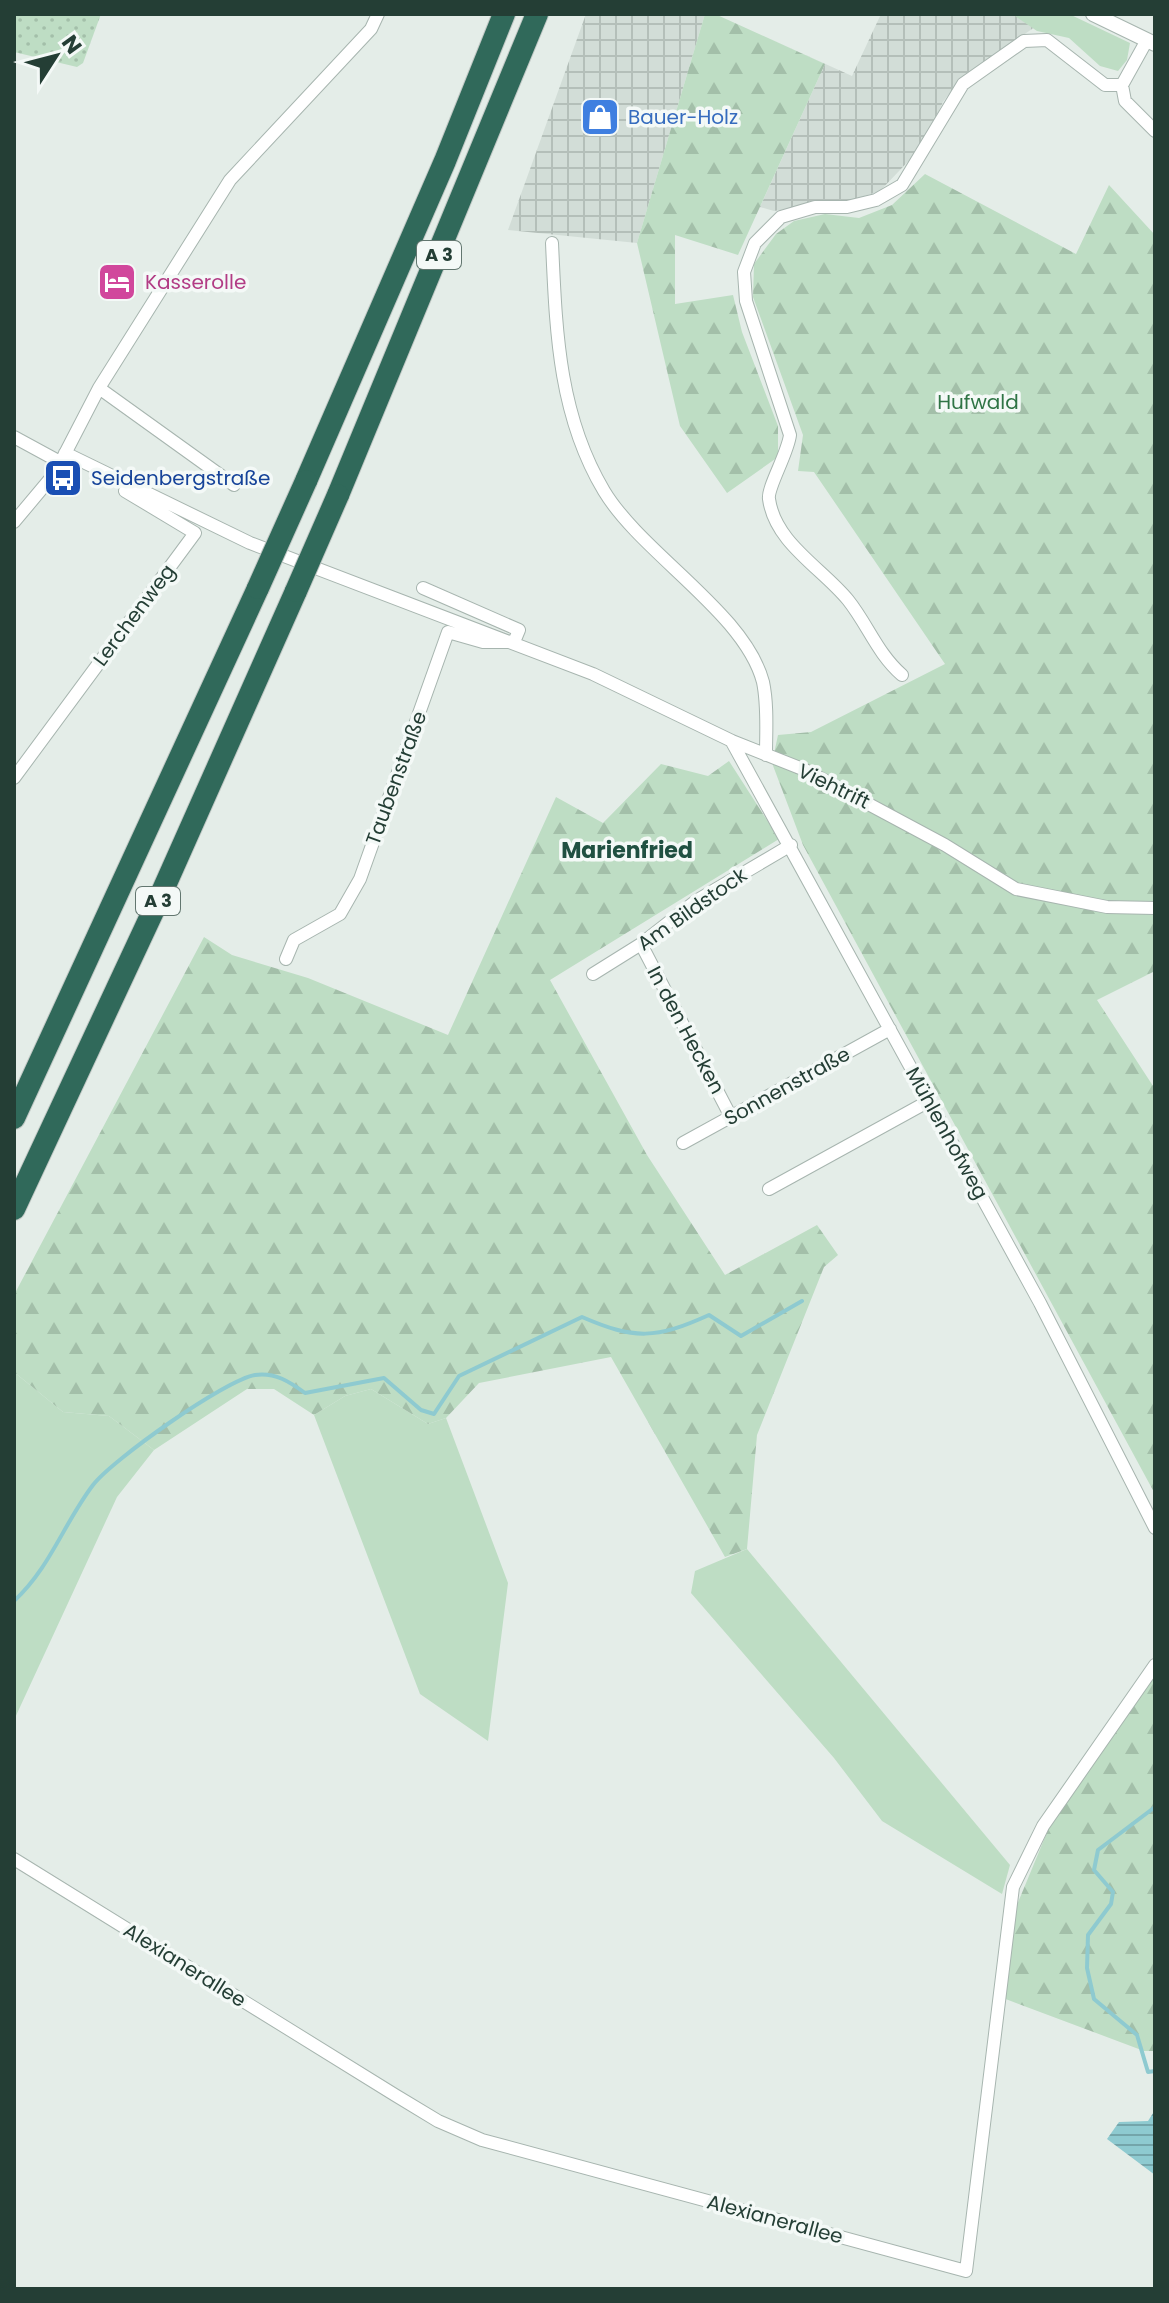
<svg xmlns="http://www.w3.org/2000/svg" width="1169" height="2303" viewBox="0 0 1169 2303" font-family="Poppins,sans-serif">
<defs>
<pattern id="industrial-grid" width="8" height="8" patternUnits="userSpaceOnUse" patternTransform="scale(2)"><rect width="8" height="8" fill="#d2ddd7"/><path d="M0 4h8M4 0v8" fill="none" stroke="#b4bfb9"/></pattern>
<pattern id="forest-firs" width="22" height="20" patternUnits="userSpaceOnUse" patternTransform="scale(2)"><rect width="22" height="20" fill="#beddc4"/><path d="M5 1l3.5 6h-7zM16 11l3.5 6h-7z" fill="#a3bfa9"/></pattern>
<pattern id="park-dots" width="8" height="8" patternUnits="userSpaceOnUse" patternTransform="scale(2)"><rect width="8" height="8" fill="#beddc4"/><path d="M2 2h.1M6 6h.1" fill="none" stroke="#a3bfa9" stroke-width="1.8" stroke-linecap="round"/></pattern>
<pattern id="water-rules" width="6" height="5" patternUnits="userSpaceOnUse" patternTransform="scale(2)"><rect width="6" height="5" fill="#8ecad0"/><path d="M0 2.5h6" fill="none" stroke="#74a5aa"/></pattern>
</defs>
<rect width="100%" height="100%" fill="#e4ede8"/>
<!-- industrial -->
<path fill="url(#industrial-grid)" d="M 586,14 L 705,14 L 637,243 L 508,230 Z
M 715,14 L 852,76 L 881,14 L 1046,14 L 1032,29 L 960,79 L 943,102 L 920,149 L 880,191 L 852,200 L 774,211 L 760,207 L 825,64 Z"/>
<!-- grass -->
<path fill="#beddc4" d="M 1012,14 L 1069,14 L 1130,43 L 1127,60 L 1118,71 L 1100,66 L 1069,38 L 1037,31 Z
M 14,1372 L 63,1412 L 109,1416 L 154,1450 L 117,1497 L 14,1720 Z
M 371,1389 L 428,1424 L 446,1418 L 508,1583 L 488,1741 L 420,1694 L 314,1415 L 345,1396 Z
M 747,1549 L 1010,1865 L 1002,1894 L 882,1821 L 834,1758 L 691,1593 L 695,1571 Z"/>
<!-- forest -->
<path fill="url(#forest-firs)" d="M 705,14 L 715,14 L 825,64 L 738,255 L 675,235 L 675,304 L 733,295 L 742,332 L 778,426 L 778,457 L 727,493 L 680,426 L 637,243 Z
M 925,174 L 1076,254 L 1109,185 L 1155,235 L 1155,971 L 1097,1000 L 1155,1089 L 1155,1494 L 803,845 L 772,763 L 778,735 L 811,732 L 945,664 L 814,472 L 798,471 L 803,435 L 753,297 L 754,264 L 776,234 L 794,221 L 825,214 L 859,218 L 892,205 Z
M 729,761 L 779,839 L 550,980 L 647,1155 L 725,1275 L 817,1225 L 838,1255 L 824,1267 L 757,1435 L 747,1549 L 725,1557 L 611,1357 L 479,1383 L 446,1418 L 428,1424 L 371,1389 L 345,1396 L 314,1415 L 274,1389 L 247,1389 L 154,1450 L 109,1416 L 63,1412 L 14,1372 L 14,1295 L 204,937 L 232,955 L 308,978 L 448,1035 L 556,797 L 603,823 L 661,764 L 708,776 Z
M 1155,1668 L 1155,2051 L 1144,2051 L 1003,1998 L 1012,1917 L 1048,1830 Z"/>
<!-- park -->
<path fill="url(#park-dots)" d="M 14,14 L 101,14 L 83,63 L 77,67 L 14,52 Z"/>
<!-- water -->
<path fill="url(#water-rules)" d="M 1155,2110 L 1155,2175 L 1107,2139 L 1119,2122 L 1148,2121 Z"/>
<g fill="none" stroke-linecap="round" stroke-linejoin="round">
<!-- stream -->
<path stroke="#8ecad0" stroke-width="4" d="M 14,1601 C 50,1568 64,1523 93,1485 C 112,1460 225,1380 255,1375 C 275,1372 290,1382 305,1393 L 384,1378 L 421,1410 L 434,1414 L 459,1376 L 582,1317 C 635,1340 656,1339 709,1315 L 741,1336 L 802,1301
M 1155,1807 L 1098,1850 L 1094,1870 L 1113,1892 L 1111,1904 L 1088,1935 L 1087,1968 L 1094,1999 L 1137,2035 L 1148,2072 L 1155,2071"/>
<defs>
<path id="minor" d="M 1122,85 L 1125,101 L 1155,131
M 552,243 C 556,329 558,414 604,491 C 642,554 745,613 763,682 C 768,706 766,732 766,755
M 99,388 L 234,485
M 14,437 L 60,462
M 65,453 L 250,543 L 593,674 L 732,741 L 805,770 L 945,845 L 1016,889 L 1107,907 L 1155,908
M 14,522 L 55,473 L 99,388 L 230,180 L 371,29 L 378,14
M 902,675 C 877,653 868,625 848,600 C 822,568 775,543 769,499 C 767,488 788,453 790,435 L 746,301 L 744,272 L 755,243 L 781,217 L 815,207 L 847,207 L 876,200 L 902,185 L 963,84 L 1024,41 L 1047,40 L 1105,85 L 1122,85 L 1147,40
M 732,742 L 1040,1303 L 1155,1528
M 14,778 L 195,533 L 125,491
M 641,944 L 731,1117
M 286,959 L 294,940 L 340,914 L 360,879 L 448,632 L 483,642 L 514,642 L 519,630 L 423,588
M 593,974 L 641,944 L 696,901 L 791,845
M 683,1143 L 890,1029
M 769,1189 L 929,1101
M 14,1859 L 395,2095 L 438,2121 L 482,2140 L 966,2271 L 1013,1887 L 1043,1826 L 1155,1665"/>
<path id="tertiary" d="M 1093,14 L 1155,44"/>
<path id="motorway" d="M 306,481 L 445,161 L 504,14
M 338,495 L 537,14
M 14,1118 L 258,588
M 14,1209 L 163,890 L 296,591"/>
</defs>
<!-- minor casing -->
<use href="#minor" stroke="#a7b5af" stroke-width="14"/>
<!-- tertiary casing -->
<use href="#tertiary" stroke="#a7b5af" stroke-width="16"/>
<!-- motorway casing -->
<use href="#motorway" stroke="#c2c9c6" stroke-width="24"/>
<!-- minor -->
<use href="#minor" stroke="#fff" stroke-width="12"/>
<!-- tertiary -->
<use href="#tertiary" stroke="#fff" stroke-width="14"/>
<!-- motorway -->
<use href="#motorway" stroke="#30695a" stroke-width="22"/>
<defs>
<path id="motorway-bridge" d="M 258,588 L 306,481
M 296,591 L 338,495"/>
</defs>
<!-- motorway-bridge casing -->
<use href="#motorway-bridge" stroke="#c2c9c6" stroke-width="24" stroke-linecap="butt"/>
<!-- motorway-bridge -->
<use href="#motorway-bridge" stroke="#30695a" stroke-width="22"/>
</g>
<!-- icons -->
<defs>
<symbol id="shop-square" viewBox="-11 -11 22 22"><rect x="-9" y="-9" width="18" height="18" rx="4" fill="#3f7fe0" stroke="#f4f9f7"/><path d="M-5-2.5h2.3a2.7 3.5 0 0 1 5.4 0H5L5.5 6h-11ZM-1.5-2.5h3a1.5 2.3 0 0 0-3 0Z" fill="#fff"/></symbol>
<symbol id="hotel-square" viewBox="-11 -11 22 22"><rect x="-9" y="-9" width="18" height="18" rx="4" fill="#d1479c" stroke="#f4f9f7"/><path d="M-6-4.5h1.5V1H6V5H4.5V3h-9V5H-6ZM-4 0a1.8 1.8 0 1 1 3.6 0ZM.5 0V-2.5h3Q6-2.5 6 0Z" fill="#fff"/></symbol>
<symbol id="bus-square" viewBox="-11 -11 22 22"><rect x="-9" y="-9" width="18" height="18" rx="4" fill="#1a4fb4" stroke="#f4f9f7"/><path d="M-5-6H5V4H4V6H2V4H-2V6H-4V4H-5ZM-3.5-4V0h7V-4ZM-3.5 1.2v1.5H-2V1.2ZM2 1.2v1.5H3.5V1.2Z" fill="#fff"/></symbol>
</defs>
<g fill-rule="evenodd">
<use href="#shop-square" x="578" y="95" width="44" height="44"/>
<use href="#hotel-square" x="95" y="260" width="44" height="44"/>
<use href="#bus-square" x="41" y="456" width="44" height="44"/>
</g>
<g text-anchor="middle" stroke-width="7" stroke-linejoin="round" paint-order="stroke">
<!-- shield labels -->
<g fill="#f4f9f7" stroke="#62766f" stroke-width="2">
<rect x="417" y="241" width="44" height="28" rx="6"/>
<rect x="136" y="887" width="44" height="28" rx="6"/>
</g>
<g font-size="18" font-weight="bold" fill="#243e35">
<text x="439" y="261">A 3</text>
<text x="158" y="907">A 3</text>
</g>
<!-- shop labels -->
<g font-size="20" fill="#366cbe" stroke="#f4f9f7" text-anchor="start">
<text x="628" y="124">Bauer-Holz</text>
</g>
<!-- hotel labels -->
<g font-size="20" fill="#b23c85" stroke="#f4f9f7" text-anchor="start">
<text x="145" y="289">Kasserolle</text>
</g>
<!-- park labels -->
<g font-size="20" fill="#2f7445" stroke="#f4f9f7">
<text x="978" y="409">Hufwald</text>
</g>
<!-- transit labels -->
<g font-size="20" fill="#164399" stroke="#f4f9f7" text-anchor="start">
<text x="91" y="485">Seidenbergstraße</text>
</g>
<!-- street labels -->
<g font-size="20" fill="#243e35" stroke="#f4f9f7">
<text transform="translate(134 615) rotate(-53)" y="7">Lerchenweg</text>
<text transform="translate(396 778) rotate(-70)" y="7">Taubenstraße</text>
<text transform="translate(834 786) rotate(26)" y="7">Viehtrift</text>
<text transform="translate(692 909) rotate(-35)" y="7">Am Bildstock</text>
<text transform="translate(686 1030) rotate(62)" y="7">In den Hecken</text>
<text transform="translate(787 1086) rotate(-29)" y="7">Sonnenstraße</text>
<text transform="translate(947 1133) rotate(61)" y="7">Mühlenhofweg</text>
<text transform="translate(185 1965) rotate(32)" y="7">Alexianerallee</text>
<text transform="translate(775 2219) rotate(15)" y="7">Alexianerallee</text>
</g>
<!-- neighbourhood labels -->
<g font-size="22" font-weight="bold" fill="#205041" stroke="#f4f9f7">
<text x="627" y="858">Marienfried</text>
</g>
</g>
<!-- border -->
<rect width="1169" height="2303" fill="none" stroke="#243e35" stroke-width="32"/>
<!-- north arrow -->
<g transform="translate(56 56) rotate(54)" stroke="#f4f9f7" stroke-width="6" paint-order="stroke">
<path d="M0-6L14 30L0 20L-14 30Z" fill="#243e35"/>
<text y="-12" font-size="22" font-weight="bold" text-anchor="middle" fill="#243e35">N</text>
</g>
</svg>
